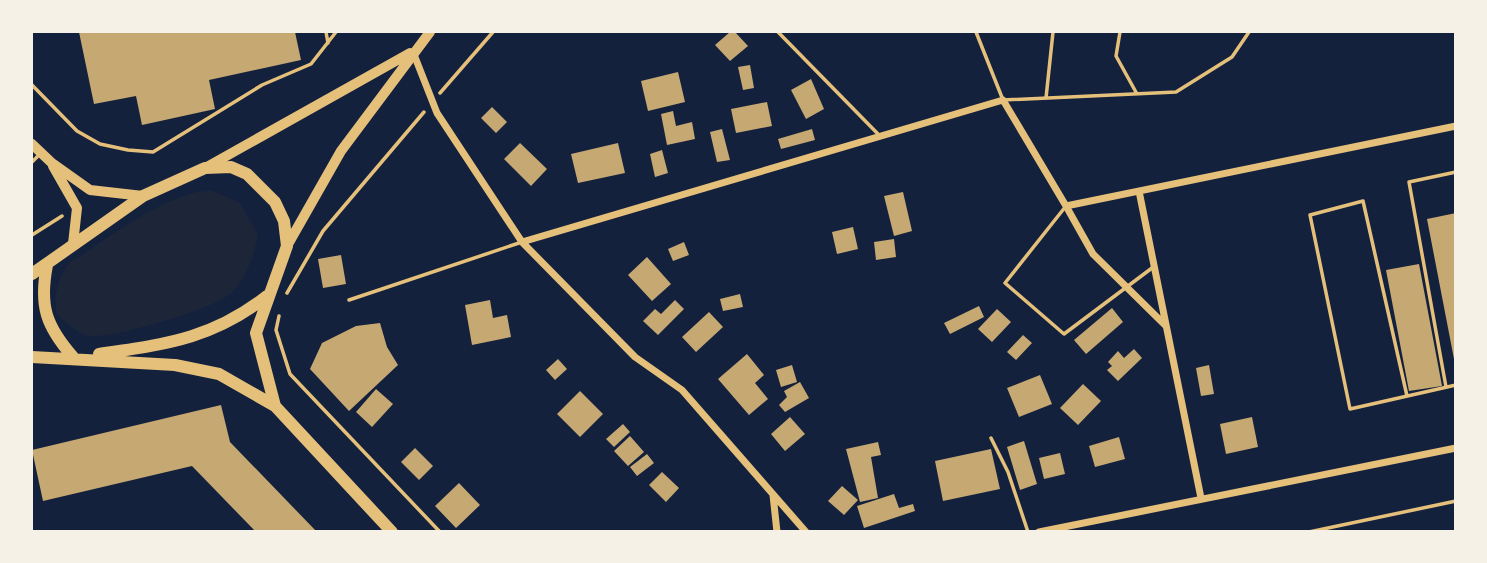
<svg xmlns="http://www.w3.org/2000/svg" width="1487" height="563" viewBox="0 0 1487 563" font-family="Inter,sans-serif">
<rect width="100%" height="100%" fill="#14213d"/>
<!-- green -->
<path fill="#1d2539" d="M 211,190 L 240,203 L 258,235 C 253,256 248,277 231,293 C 215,309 111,339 88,336 C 78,334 65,321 57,315 C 53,294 57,281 69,263 C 108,239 165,193 211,190 Z"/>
<!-- building -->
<path fill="#c6a872" d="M 79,32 L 295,32 L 301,60 L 209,80 L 215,109 L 142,125 L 136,96 L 94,104 Z
M 730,32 L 735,32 L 748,46 L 730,61 L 715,45 Z
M 750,65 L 754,88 L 743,90 L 738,67 Z
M 678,72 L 685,102 L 648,111 L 641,81 Z
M 811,79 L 824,109 L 806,119 L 791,90 Z
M 767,102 L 772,126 L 736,133 L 731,109 Z
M 492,107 L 507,122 L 496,133 L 481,118 Z
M 673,111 L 676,126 L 692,122 L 695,139 L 667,145 L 661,114 Z
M 722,129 L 730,160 L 717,162 L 710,132 Z
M 812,129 L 815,140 L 781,149 L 778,139 Z
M 520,143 L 547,169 L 531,186 L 504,159 Z
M 618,143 L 625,173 L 578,183 L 571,154 Z
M 662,150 L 668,173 L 655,177 L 650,154 Z
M 903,192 L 912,231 L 894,236 L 884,196 Z
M 1456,213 L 1456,359 L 1454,359 L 1427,219 Z
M 853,227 L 858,249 L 837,254 L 832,232 Z
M 894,239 L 896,257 L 876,260 L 874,242 Z
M 684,242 L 689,255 L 673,261 L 668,249 Z
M 341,255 L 346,284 L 323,288 L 318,259 Z
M 647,257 L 671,284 L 652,301 L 628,275 Z
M 1419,264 L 1442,386 L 1409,391 L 1386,270 Z
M 740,294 L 743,307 L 723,311 L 720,299 Z
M 490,300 L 493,318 L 507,315 L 511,337 L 472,345 L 465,305 Z
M 675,300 L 684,309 L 658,335 L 643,321 L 655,309 L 661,314 Z
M 979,306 L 984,317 L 950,334 L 944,323 Z
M 1112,308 L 1123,322 L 1086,354 L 1074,340 Z
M 997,309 L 1011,322 L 992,342 L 978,329 Z
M 709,312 L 723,327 L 696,352 L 682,337 Z
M 380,323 L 387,347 L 398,365 L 349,411 L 310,369 L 322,343 L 356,326 Z
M 1023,335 L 1032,343 L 1016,360 L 1007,352 Z
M 1134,349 L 1142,358 L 1118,381 L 1107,370 L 1112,366 L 1108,362 L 1118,351 L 1124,358 Z
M 747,354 L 764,375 L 755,383 L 768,399 L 749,415 L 718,379 Z
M 558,359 L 567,369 L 555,380 L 546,370 Z
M 792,365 L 797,382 L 781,387 L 776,370 Z
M 1209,365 L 1214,394 L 1201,396 L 1196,368 Z
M 1040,375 L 1052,404 L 1019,417 L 1007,388 Z
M 800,382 L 809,398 L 785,412 L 779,405 L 787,397 L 784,391 Z
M 1083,384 L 1101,401 L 1078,425 L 1060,408 Z
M 376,389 L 393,404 L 372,427 L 356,412 Z
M 580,391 L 603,414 L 580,437 L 557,414 Z
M 221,405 L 230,442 L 317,532 L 256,532 L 192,466 L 43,501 L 32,450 Z
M 790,417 L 805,434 L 785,451 L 771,434 Z
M 1252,417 L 1258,447 L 1226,454 L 1220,424 Z
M 623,424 L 630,432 L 614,447 L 606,439 Z
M 630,436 L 644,452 L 628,466 L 614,451 Z
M 1119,437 L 1125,459 L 1095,467 L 1089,446 Z
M 1024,441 L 1037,484 L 1020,490 L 1007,447 Z
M 878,442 L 881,455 L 871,457 L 878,498 L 860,502 L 846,449 Z
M 415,448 L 433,466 L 419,480 L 401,462 Z
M 991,449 L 1000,489 L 943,501 L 935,461 Z
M 1060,453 L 1065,474 L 1044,479 L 1039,458 Z
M 647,454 L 654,463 L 637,476 L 630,467 Z
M 662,472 L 679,488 L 666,502 L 649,485 Z
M 459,483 L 480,505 L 456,528 L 435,506 Z
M 842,486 L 858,500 L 844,515 L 828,501 Z
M 894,494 L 899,508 L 913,504 L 915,511 L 864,528 L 857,506 Z"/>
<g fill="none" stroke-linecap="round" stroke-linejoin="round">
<!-- path -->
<path stroke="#e5c07b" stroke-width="3.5" d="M 440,93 L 493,32
M 32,235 L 62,216
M 287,293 L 323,231 L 424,112
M 279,316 L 276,330 L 290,374 L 440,532"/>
<!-- service -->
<path stroke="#e5c07b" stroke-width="3.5" d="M 326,32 L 328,43
M 778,32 L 879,135
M 976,32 L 1003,100 L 1176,92 L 1232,57 L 1249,32
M 1120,32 L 1116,56 L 1137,94
M 32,85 L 77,131 L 100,144 L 128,150 L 153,152 L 262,85 L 311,64 L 336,32
M 1046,98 L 1053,32
M 32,162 L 40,154
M 1066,206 L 1005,283 L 1064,334 L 1152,268
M 349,300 L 522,242
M 1446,387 L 1409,182 L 1456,172
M 1407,396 L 1363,201 L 1310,215 L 1350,409 L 1456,385
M 991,438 L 1008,472 L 1028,532
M 1309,532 L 1456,501"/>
<!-- minor -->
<path stroke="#e5c07b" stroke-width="7" d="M 413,52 L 437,113 L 522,242 L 635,357 L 682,390 L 806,532
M 1139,191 L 1201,498
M 1066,206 L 1093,254 L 1165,325
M 522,242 L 1003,100 L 1066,206 L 1456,126
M 773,495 L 777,532
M 1039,532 L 1456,448"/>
<!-- secondary -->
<path stroke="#e5c07b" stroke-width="10" d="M 32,144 L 52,163 L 90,190 L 143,196
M 53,166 L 77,208 L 73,244
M 205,168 L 410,53
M 287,246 L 341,151 L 430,32"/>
<!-- primary -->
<path stroke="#e5c07b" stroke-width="12" d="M 47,265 C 39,306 46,326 73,357
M 32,274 L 143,196 L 205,168 L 231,167 L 247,174 L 275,202 L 284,221 L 287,246 L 256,333 L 275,406
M 99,354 C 166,344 212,339 267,296
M 32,357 L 175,365 L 219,374 L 275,406 L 392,532"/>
</g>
<!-- border -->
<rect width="1487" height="563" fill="none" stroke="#f6f1e7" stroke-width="66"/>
</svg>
